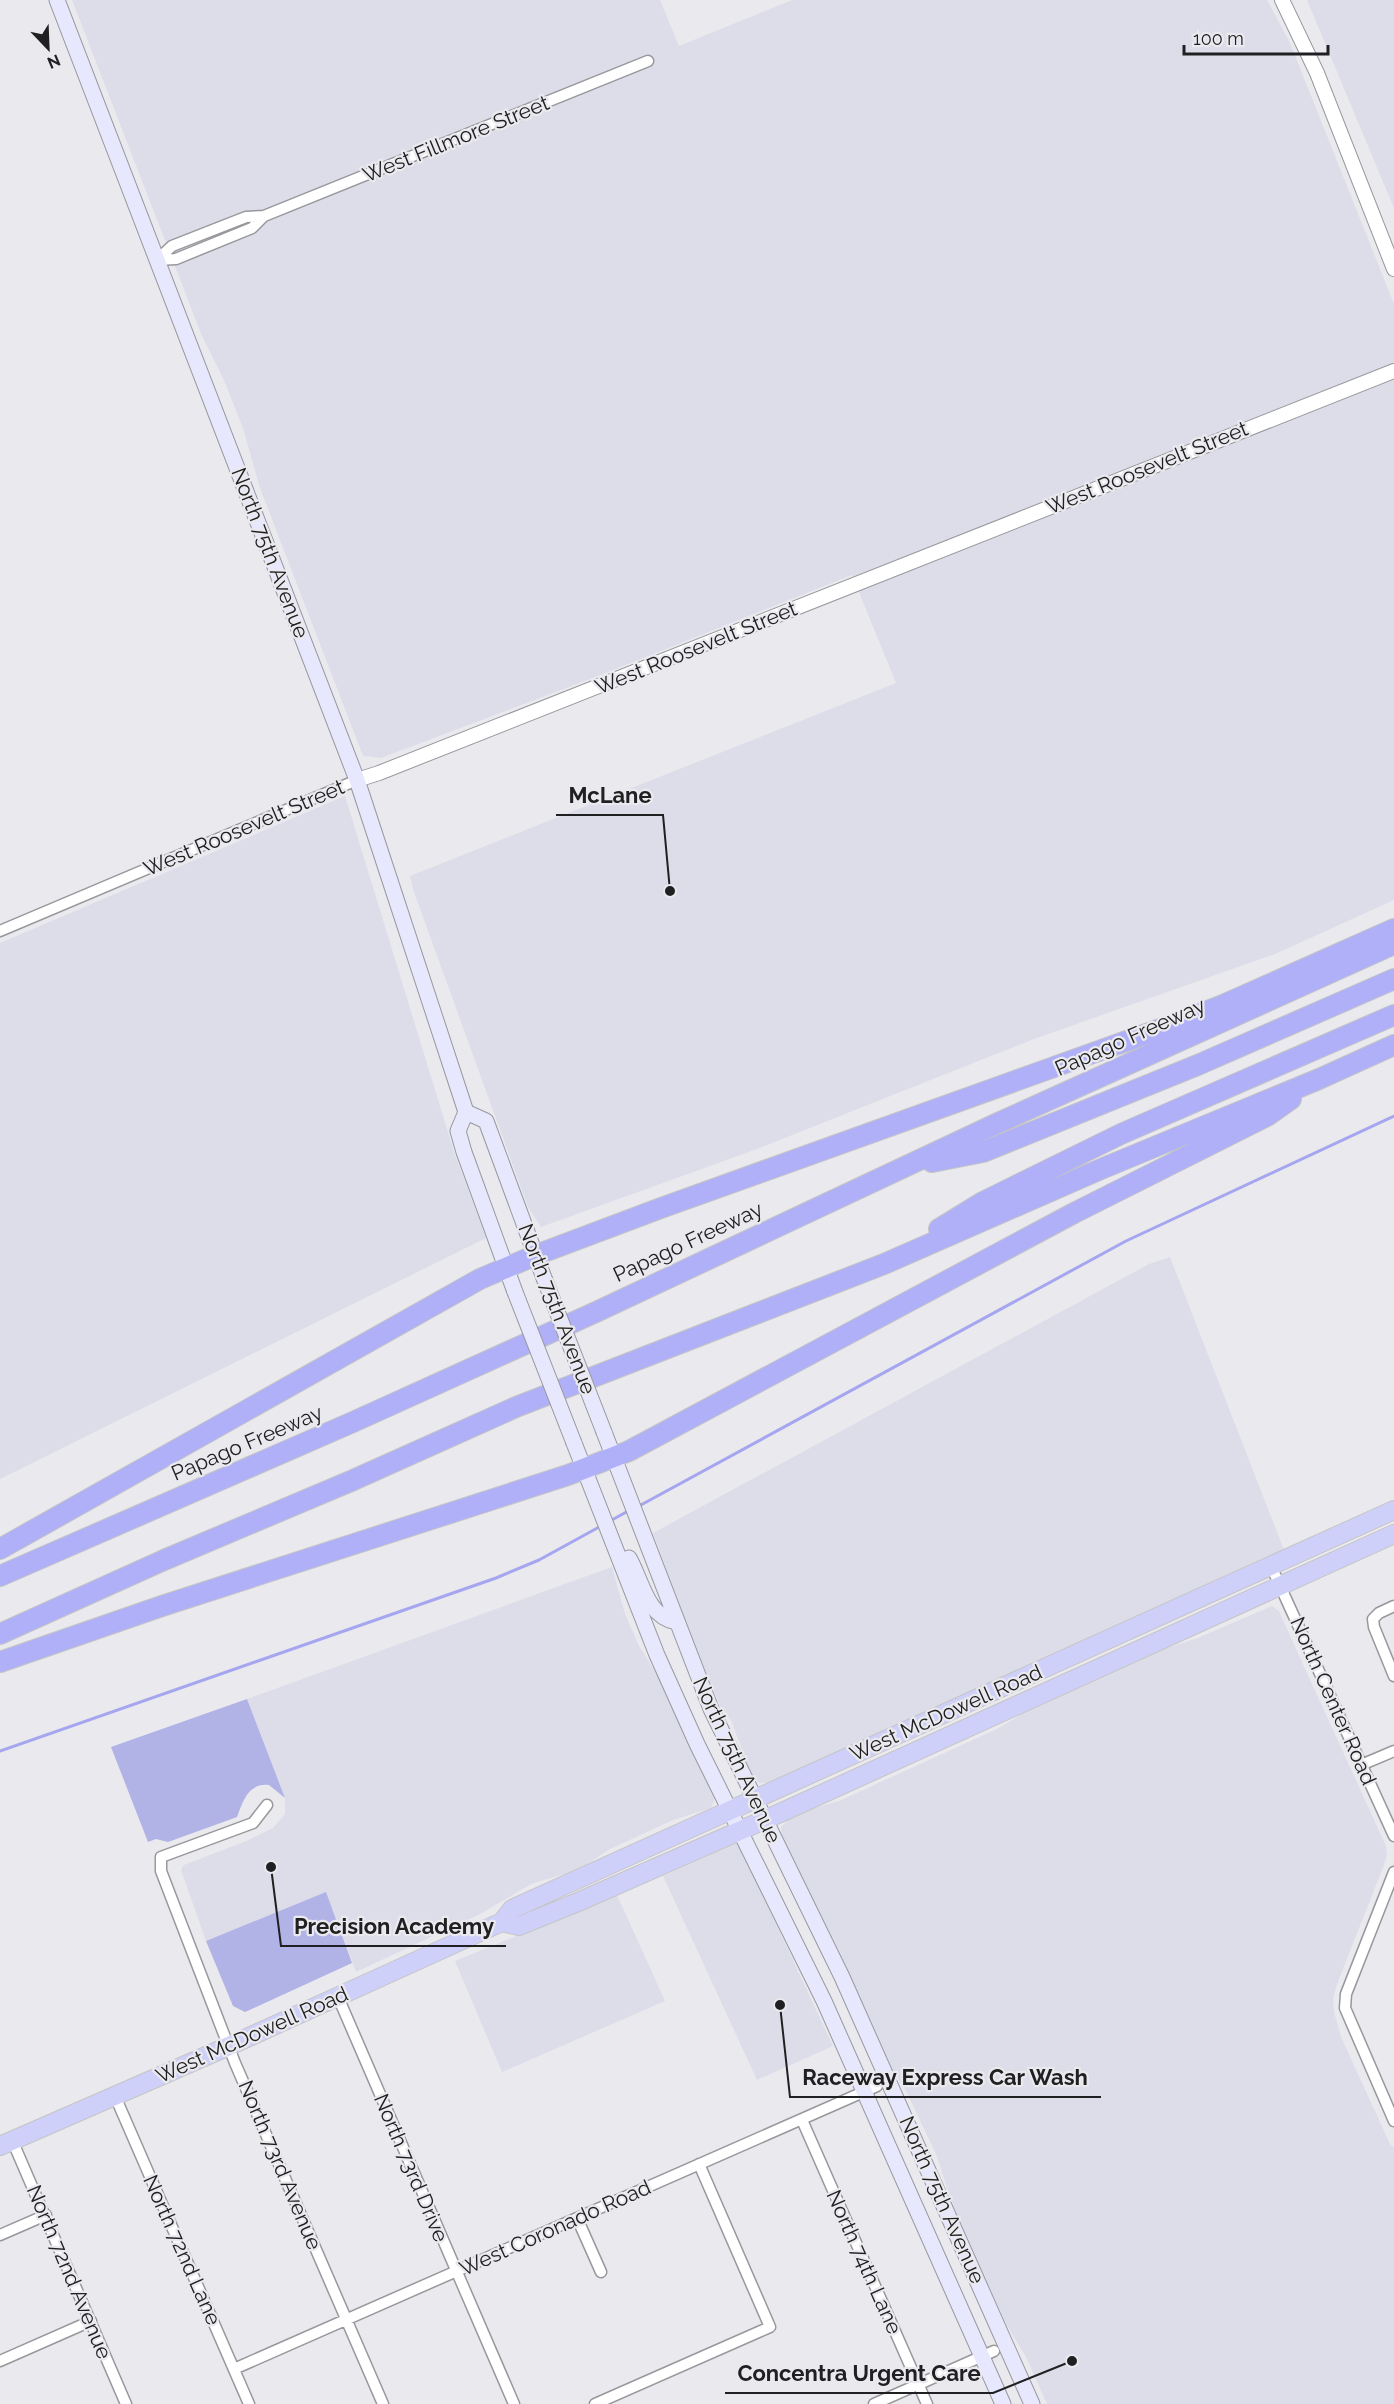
<svg xmlns="http://www.w3.org/2000/svg" width="1394" height="2404" viewBox="0 0 1394 2404" font-family="Raleway,sans-serif">
<rect width="100%" height="100%" fill="#e9e9ee"/>
<!-- built -->
<path fill="#dcdde9" d="M 72,0 L 660,0 L 679,46 L 792,0 L 1267,0 L 1290,43 L 1394,304 L 1394,900 L 1275,954 L 1034,1039 L 757,1149 L 541,1227 L 528,1207 L 414,892 L 410,876 L 896,683 L 852,575 L 603,674 L 381,758 L 363,756 L 260,488 L 243,428 L 224,380 L 202,336 Z
M 1307,0 L 1394,0 L 1394,208 Z
M 345,796 L 455,1155 L 486,1238 L 0,1479 L 0,943 Z
M 1170,1257 L 1284,1550 L 769,1783 L 759,1783 L 751,1774 L 731,1720 L 720,1706 L 690,1634 L 653,1533 L 1149,1264 Z
M 612,1567 L 625,1614 L 639,1646 L 656,1673 L 713,1792 L 715,1797 L 711,1808 L 673,1820 L 610,1849 L 587,1864 L 565,1874 L 533,1883 L 480,1914 L 356,1972 L 326,1893 L 206,1941 L 181,1870 L 184,1865 L 244,1842 L 273,1828 L 285,1814 L 285,1798 L 247,1699 Z
M 1272,1606 L 1279,1611 L 1281,1616 L 1386,1846 L 1387,1855 L 1384,1865 L 1337,1984 L 1333,1998 L 1334,2012 L 1341,2037 L 1390,2144 L 1394,2148 L 1394,2404 L 1047,2404 L 1026,2357 L 1006,2324 L 979,2265 L 952,2203 L 936,2154 L 907,2093 L 888,2062 L 837,1947 L 782,1839 L 781,1827 L 789,1819 L 811,1809 L 839,1801 L 997,1729 L 1027,1711 L 1158,1651 L 1198,1638 Z
M 738,1842 L 833,2046 L 757,2080 L 663,1876 Z
M 617,1895 L 665,2001 L 502,2072 L 455,1961 Z"/>
<!-- green -->
<path fill="#b1b2e5" d="M 247,1699 L 285,1798 L 269,1785 C 248,1783 243,1801 237,1817 L 168,1842 L 156,1839 L 148,1842 L 111,1747 Z
M 326,1892 L 352,1963 L 245,2012 L 233,2006 L 206,1941 Z"/>
<g fill="none" stroke-linecap="round" stroke-linejoin="round">
<!-- stream -->
<path stroke="#a5a6ef" stroke-width="3" d="M 639,1506 L 1126,1241 L 1394,1116
M 610,1521 L 630,1510
M 0,1751 L 496,1578 L 539,1560 L 601,1526"/>
<defs>
<path id="minor" d="M 157,260 L 172,246 L 246,217 L 264,216 L 648,61
M 157,260 L 176,259 L 252,228 L 264,216
M 0,931 L 357,780
M 1271,1566 L 1394,1836
M 1394,1606 L 1379,1613 L 1373,1619 L 1374,1627 L 1394,1676
M 1361,1765 L 1394,1751
M 267,1805 L 253,1823 L 161,1857 L 161,1871 L 235,2063 L 383,2404
M 1394,1872 L 1346,1994 L 1345,2008 L 1394,2121
M 338,1997 L 514,2404
M 115,2096 L 249,2404
M 802,2120 L 927,2404
M 12,2140 L 126,2404
M 577,2218 L 601,2272
M 0,2235 L 46,2215
M 0,2361 L 91,2321
M 234,2369 L 877,2086
M 595,2404 L 770,2327 L 699,2164
M 874,2404 L 994,2351"/>
<path id="tertiary" d="M 1282,0 L 1317,73 L 1394,269
M 357,780 L 379,773 L 1394,371"/>
<path id="secondary" d="M 57,0 L 357,780 L 466,1112 L 458,1131 L 464,1152 L 515,1292
M 466,1112 L 486,1121 L 544,1278
M 604,1432 L 711,1709 L 842,1977 L 1032,2404
M 574,1443 L 657,1655 L 697,1744 L 824,2001 L 1003,2404
M 629,1558 C 642,1580 646,1616 676,1622"/>
<path id="primary" d="M 502,1922 L 519,1926 L 578,1902 L 780,1813 L 1394,1534
M 0,2146 L 229,2046 L 502,1922 L 512,1909 L 1394,1510"/>
<path id="motorway" d="M 932,1162 L 983,1152 L 1200,1064 L 1394,979
M 939,1229 L 983,1202 L 1121,1134 L 1394,1015
M 0,1549 L 480,1279 L 536,1255 L 661,1208 L 1174,1024 L 1223,1005 L 1394,929
M 0,1576 L 353,1422 L 596,1312 L 998,1123 L 1394,944
M 0,1634 L 164,1560 L 351,1481 L 516,1407 L 884,1264 L 1101,1169 L 1319,1079 L 1394,1045
M 0,1662 L 162,1606 L 568,1475 L 629,1451 L 1074,1213 L 1267,1116 L 1291,1099"/>
</defs>
<!-- minor casing -->
<use href="#minor" stroke="#97989c" stroke-width="13"/>
<!-- tertiary casing -->
<use href="#tertiary" stroke="#97989c" stroke-width="16"/>
<!-- secondary casing -->
<use href="#secondary" stroke="#97989c" stroke-width="17"/>
<!-- primary casing -->
<use href="#primary" stroke="#c5c5c6" stroke-width="20"/>
<!-- motorway casing -->
<use href="#motorway" stroke="#c5c5c6" stroke-width="22"/>
<!-- minor -->
<use href="#minor" stroke="#fff" stroke-width="10"/>
<!-- tertiary -->
<use href="#tertiary" stroke="#fff" stroke-width="14"/>
<!-- secondary -->
<use href="#secondary" stroke="#e7e7fd" stroke-width="15"/>
<!-- primary -->
<use href="#primary" stroke="#cfd0fa" stroke-width="18"/>
<!-- motorway -->
<use href="#motorway" stroke="#afb0f7" stroke-width="20"/>
<defs>
<path id="secondary-bridge" d="M 544,1278 L 604,1432
M 515,1292 L 574,1443"/>
</defs>
<!-- secondary-bridge casing -->
<use href="#secondary-bridge" stroke="#97989c" stroke-width="17" stroke-linecap="butt"/>
<!-- secondary-bridge -->
<use href="#secondary-bridge" stroke="#e7e7fd" stroke-width="15"/>
</g>
<g text-anchor="middle" stroke-width="4.5" stroke-linejoin="round" paint-order="stroke">
<!-- street labels -->
<g font-size="21" fill="#202022" stroke="#e9e9ee">
<text transform="translate(456 139) rotate(-22)" y="7">West Fillmore Street</text>
<text transform="translate(1147 468) rotate(-22)" y="7">West Roosevelt Street</text>
<text transform="translate(270 553) rotate(69)" y="7">North 75th Avenue</text>
<text transform="translate(696 648) rotate(-22)" y="7">West Roosevelt Street</text>
<text transform="translate(244 828) rotate(-23)" y="7">West Roosevelt Street</text>
<text transform="translate(1130 1037) rotate(-24)" y="7">Papago Freeway</text>
<text transform="translate(688 1242) rotate(-25)" y="7">Papago Freeway</text>
<text transform="translate(557 1309) rotate(69)" y="7">North 75th Avenue</text>
<text transform="translate(247 1443) rotate(-23)" y="7">Papago Freeway</text>
<text transform="translate(1333 1701) rotate(66)" y="7">North Center Road</text>
<text transform="translate(946 1713) rotate(-24)" y="7">West McDowell Road</text>
<text transform="translate(737 1760) rotate(65)" y="7">North 75th Avenue</text>
<text transform="translate(252 2035) rotate(-24)" y="7">West McDowell Road</text>
<text transform="translate(280 2165) rotate(67)" y="7">North 73rd Avenue</text>
<text transform="translate(411 2168) rotate(67)" y="7">North 73rd Drive</text>
<text transform="translate(942 2200) rotate(66)" y="7">North 75th Avenue</text>
<text transform="translate(555 2228) rotate(-24)" y="7">West Coronado Road</text>
<text transform="translate(182 2250) rotate(66)" y="7">North 72nd Lane</text>
<text transform="translate(864 2262) rotate(66)" y="7">North 74th Lane</text>
<text transform="translate(69 2272) rotate(67)" y="7">North 72nd Avenue</text>
</g>
</g>
<!-- callouts -->
<path fill="none" stroke="#202022" stroke-width="2" d="M670 891L663 815H556M271 1867L281 1946H506M780 2005L790 2097H1101M1072 2361L993 2393H725"/>
<g fill="#202022" stroke="#e9e9ee" stroke-width="2">
<circle cx="670" cy="891" r="6"/>
<circle cx="271" cy="1867" r="6"/>
<circle cx="780" cy="2005" r="6"/>
<circle cx="1072" cy="2361" r="6"/>
</g>
<g font-size="22" text-anchor="middle" font-weight="bold" fill="#202022" stroke="#e9e9ee" stroke-width="4.5" stroke-linejoin="round" paint-order="stroke">
<text x="610" y="803">McLane</text>
<text x="394" y="1934">Precision Academy</text>
<text x="945" y="2085">Raceway Express Car Wash</text>
<text x="859" y="2381">Concentra Urgent Care</text>
</g>
<!-- north arrow -->
<g transform="translate(48 48) rotate(157)" stroke="#e9e9ee" stroke-width="4.5" paint-order="stroke">
<path d="M0-4.5L10 22L0 15L-10 22Z" fill="#202022"/>
<text y="-9" font-size="16" font-weight="bold" text-anchor="middle" fill="#202022">N</text>
</g>
<!-- scale -->
<path d="M1184 45v9h144v-9" fill="none" stroke="#202022" stroke-width="3"/>
<text x="1193" y="45" font-size="18" fill="#202022" stroke="#e9e9ee" stroke-width="4.5" paint-order="stroke">100 m</text>
</svg>
